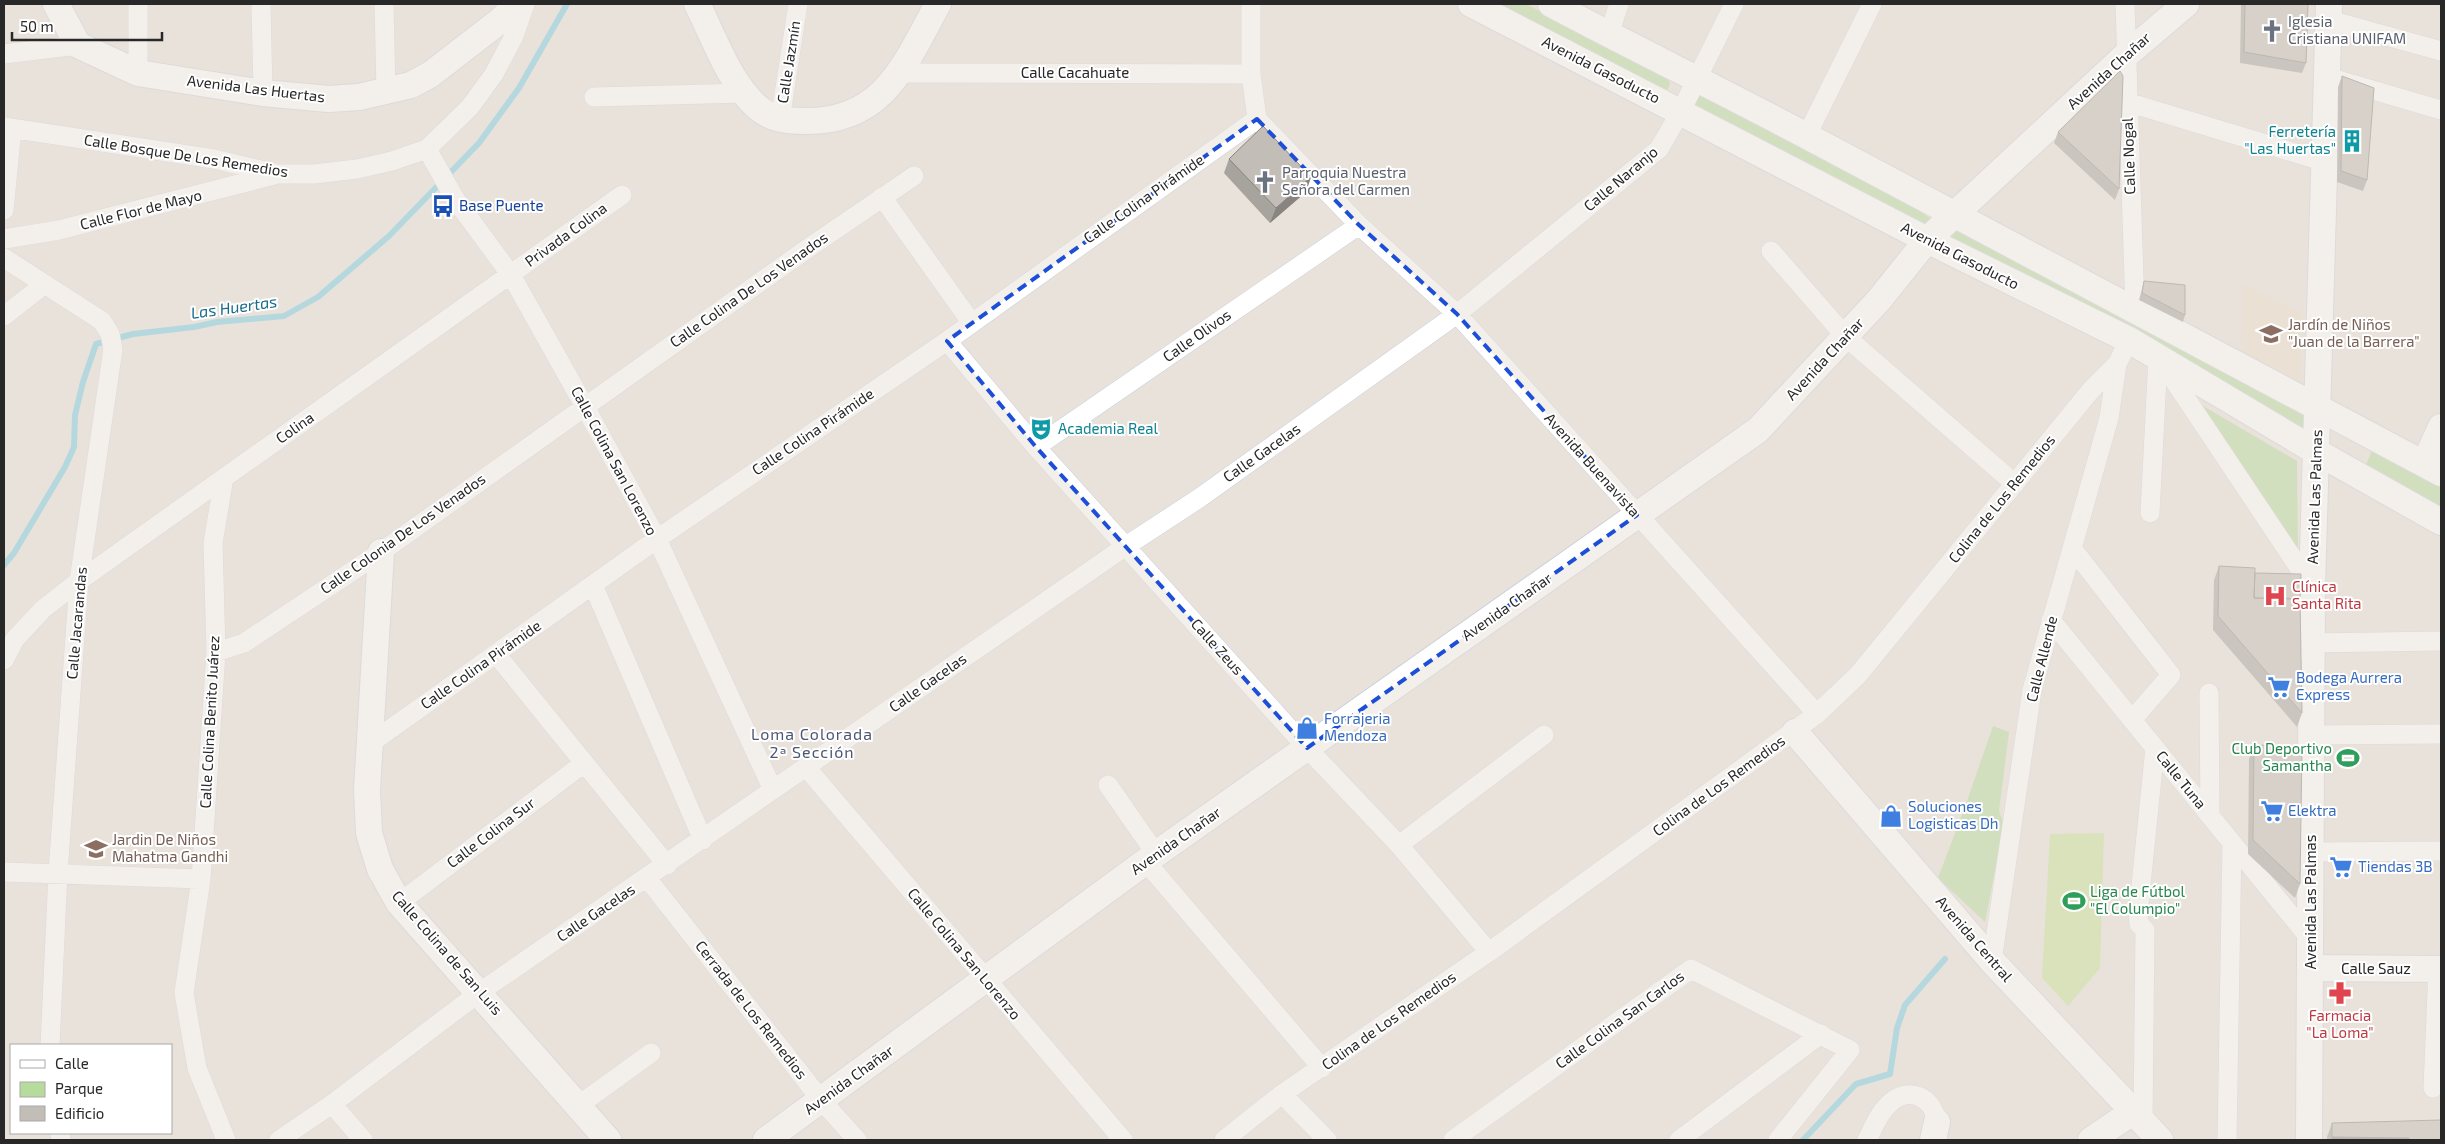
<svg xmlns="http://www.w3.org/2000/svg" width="2445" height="1144" viewBox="0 0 2445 1144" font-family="'Exo 2',sans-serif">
<rect width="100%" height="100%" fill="#e9e2db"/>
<!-- education -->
<path fill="#eadecc" d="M 2243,284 L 2301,313 L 2300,383 L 2241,355 Z"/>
<!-- green -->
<path fill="#b6db9c" d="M 1486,4 L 1526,4 L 1666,74 L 1670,84 L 1667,91 Z
M 1696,92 L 1910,205 L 1933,220 L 1922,230 L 1693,112 Z
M 1957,228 L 2178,345 L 2310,419 L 2306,434 L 1946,239 Z
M 2191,399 L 2297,461 L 2298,560 Z
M 2372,451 L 2441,487 L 2441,508 L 2365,467 Z
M 1993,726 L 2009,732 L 1999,811 L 2004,825 L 1985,922 L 1938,878 L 1966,804 Z"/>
<!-- pitch -->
<path fill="#c8e298" d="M 2104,833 L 2100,968 L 2068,1006 L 2042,978 L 2050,834 Z"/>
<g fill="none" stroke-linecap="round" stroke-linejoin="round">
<!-- stream -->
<path stroke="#76cde3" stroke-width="6" d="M 4,565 L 14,553 L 65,467 L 74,447 L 75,415 L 83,382 L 96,344 L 133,334 L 194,327 L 217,322 L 284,316 L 318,297 L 389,236 L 479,143 L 519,88 L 567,4
M 1803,1140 L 1856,1084 L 1890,1074 L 1897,1028 L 1905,1005 L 1945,959"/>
<defs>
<path id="street" d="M 138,4 L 138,73
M 261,4 L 263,93
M 384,4 L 386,92
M 1251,4 L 1251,74 L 1257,119
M 2125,4 L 2135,309
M 2329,20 L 2441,51
M 1609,34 L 1619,4
M 4,54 L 78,45
M 900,73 L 1251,74
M 2328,77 L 2441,110
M 594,97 L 744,93
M 2127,102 L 2325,162
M 1257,119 L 1359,225 L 1457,314 L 1817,714
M 780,120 L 798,4
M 4,127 L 214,159 L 277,174 L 314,174 L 357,169 L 392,161 L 427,149 L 470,107 L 494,74 L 514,36 L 525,4
M 1807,135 L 1872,4
M 427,149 L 455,199 L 511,275 L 584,405 L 657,539 L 773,790
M 882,197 L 971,322
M 4,210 L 12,128
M 4,239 L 59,230 L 274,175
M 1771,251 L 1846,337 L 2015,484
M 4,258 L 102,321 L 110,334 L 113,349 L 79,581 L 58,873 L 50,1045
M 4,316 L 45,284
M 947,341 L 1036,447 L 1307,748 L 1399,845 L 1489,952
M 2161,361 L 2312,587
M 1036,447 L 1359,225
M 224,478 L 213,543 L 216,652 L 201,879 L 184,993 L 197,1068 L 226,1140
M 2150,513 L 2158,357
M 2072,548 L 2171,675 L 2132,720
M 593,585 L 703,840
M 2051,620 L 2311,940
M 2311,643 L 2441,641
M 216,652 L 244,643 L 381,552 L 804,251 L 914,176
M 496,654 L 667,865
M 4,660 L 15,639 L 43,609 L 79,581 L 622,195
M 2209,693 L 2210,816
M 2312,735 L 2441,734
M 368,745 L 657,539 L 947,341 L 1257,119
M 806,767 L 1123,1140
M 1108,785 L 1156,854
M 1399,845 L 1544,735
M 2311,852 L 2441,851
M 1146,862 L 1322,1068
M 4,872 L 201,879
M 647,878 L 822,1101 L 857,1140
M 399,903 L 583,764
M 1992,961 L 2032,690 L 2109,418 L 2117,364
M 2433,1088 L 2438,969
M 1282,1094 L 1327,1140
M 332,1104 L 363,1140
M 579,1105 L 651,1053
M 2143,1121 L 2145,930 L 2139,924 L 2138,914 L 2155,748
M 60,1133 L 61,1140
M 279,1140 L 332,1104 L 480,992 L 1126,546 L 1198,499 L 1457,314 L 1659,149 L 1681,111 L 1734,4
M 1224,1140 L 1282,1094 L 1489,952 L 1817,714 L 1858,675 L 2091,390 L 2117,364 L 2129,340
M 1453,1140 L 1691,969 L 1850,1050 L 1778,1140
M 1679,1140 L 1821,1034
M 1867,1140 C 1873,1128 1879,1113 1889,1104 C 1909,1085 1933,1097 1937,1122
M 2227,1140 L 2232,843"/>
<path id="secondary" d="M 56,4 L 78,45 L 138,73 L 263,93 L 329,99 L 359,97 L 411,85 L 431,74 L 501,20 L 517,4
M 697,4 C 713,35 729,82 756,106 C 770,119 786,121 805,121 C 885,122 905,63 938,4
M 1471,4 L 1927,240 L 2129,340 L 2317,452 L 2441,522
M 1551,4 C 1636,49 1722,91 1807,136 C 2020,247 2230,361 2441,473
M 2424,464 L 2441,427
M 381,552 L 367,790 L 369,833 L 380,869 L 399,903 L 608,1140
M 1795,732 L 1992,961 L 2160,1140
M 2312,968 L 2441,969
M 766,1140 L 1156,854 L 1758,430 L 1879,300 L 1927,240 L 2126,55 L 2186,4
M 1933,1140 L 1937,1122
M 2091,1140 L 2134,1111
M 2309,1140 L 2312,587 L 2329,4"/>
</defs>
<!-- street casing -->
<use href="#street" stroke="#cdd1dc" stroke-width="20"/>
<!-- secondary casing -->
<use href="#secondary" stroke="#cdd1dc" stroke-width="28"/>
<!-- street -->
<use href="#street" stroke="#fff" stroke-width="19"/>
<!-- secondary -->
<use href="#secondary" stroke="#fff" stroke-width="26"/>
</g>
<!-- wall -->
<path fill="#a7a39d" d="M 2241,4 L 2308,4 L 2306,63 L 2302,73 L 2240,63 Z
M 2342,76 L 2367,180 L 2363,191 L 2337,182 L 2338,87 Z
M 2058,132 L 2119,189 L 2115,200 L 2054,143 Z
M 1229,159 L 1311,177 L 1306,192 L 1270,223 L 1224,173 Z
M 2144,281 L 2185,315 L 2183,322 L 2139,300 L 2142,289 Z
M 2219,566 L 2255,573 L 2300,603 L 2302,713 L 2297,727 L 2213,630 L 2214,580 Z
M 2254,745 L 2300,884 L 2295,898 L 2248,854 L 2249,759 Z
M 2332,1123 L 2441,1140 L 2327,1140 L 2327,1137 Z"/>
<!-- shaded-wall -->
<path fill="#888480" d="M 1311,177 L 1306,192 L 1270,223 L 1276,208 Z
M 2332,1137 L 2409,1138 L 2408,1140 L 2331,1140 Z"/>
<!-- building -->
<path fill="#c2bdb7" stroke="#888480" d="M 2245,4 L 2308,4 L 2306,63 L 2244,52 Z
M 2120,71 L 2123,76 L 2119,189 L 2058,132 Z
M 2342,76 L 2374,88 L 2367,180 L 2341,171 Z
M 1263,126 L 1311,177 L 1276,208 L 1229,159 Z
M 2144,281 L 2185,285 L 2185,315 L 2142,293 Z
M 2219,566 L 2255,568 L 2254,598 L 2300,599 L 2302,713 L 2218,616 Z
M 2255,573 L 2301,574 L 2300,603 L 2300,599 L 2254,598 Z
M 2254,745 L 2302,746 L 2300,884 L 2253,840 Z
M 2441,1120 L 2441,1140 L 2409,1140 L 2409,1138 L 2332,1137 L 2332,1123 Z"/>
<!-- marked area -->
<path d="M0 0H2445V1144H0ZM 1257,119 L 1359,225 L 1457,314 L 1637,515 L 1307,748 L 1036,447 L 947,341 Z" fill="#e9e2db" fill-opacity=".55" fill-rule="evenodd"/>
<path fill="none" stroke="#1d4ed8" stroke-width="4" stroke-dasharray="10 6" stroke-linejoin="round" d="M 1257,119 L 1359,225 L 1457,314 L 1637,515 L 1307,748 L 1036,447 L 947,341 Z"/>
<!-- icons -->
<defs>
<symbol id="church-bare" viewBox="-9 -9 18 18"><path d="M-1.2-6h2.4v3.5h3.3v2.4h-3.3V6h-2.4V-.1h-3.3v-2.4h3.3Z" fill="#6b7280" stroke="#fff" stroke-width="2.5" paint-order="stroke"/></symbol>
<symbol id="building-bare" viewBox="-9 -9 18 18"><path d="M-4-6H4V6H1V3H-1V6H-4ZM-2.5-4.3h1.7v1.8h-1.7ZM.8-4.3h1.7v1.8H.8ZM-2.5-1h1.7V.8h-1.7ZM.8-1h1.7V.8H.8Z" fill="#0f9aa8" stroke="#fff" stroke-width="2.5" paint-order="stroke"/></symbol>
<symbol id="bus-bare" viewBox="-9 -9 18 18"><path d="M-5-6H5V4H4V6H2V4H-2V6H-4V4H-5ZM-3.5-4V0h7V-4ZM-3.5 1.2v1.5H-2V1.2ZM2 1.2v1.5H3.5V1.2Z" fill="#1a4fb4" stroke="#fff" stroke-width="2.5" paint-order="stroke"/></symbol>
<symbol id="school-bare" viewBox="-9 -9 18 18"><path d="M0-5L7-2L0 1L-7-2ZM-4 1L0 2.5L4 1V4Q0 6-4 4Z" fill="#8d6e63" stroke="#fff" stroke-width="2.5" paint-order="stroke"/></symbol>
<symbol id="theatre-bare" viewBox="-9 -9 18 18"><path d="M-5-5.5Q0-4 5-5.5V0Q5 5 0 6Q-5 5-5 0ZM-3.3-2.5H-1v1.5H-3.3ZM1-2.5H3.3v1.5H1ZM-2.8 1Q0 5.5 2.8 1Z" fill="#0f9aa8" stroke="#fff" stroke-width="2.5" paint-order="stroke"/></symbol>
<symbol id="hospital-bare" viewBox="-9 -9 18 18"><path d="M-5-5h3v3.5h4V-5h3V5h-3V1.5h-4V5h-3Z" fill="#e0444e" stroke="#fff" stroke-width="2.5" paint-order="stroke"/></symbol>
<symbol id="supermarket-bare" viewBox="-9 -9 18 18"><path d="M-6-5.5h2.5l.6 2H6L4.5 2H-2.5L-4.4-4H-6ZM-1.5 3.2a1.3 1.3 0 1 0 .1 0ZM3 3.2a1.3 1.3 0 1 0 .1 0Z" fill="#3f7fe0" stroke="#fff" stroke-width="2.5" paint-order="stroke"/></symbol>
<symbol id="shop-bare" viewBox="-9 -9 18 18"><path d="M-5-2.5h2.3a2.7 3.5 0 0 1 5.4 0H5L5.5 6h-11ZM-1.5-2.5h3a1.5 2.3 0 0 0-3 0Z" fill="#3f7fe0" stroke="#fff" stroke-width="2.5" paint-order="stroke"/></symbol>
<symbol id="stadium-bare" viewBox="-9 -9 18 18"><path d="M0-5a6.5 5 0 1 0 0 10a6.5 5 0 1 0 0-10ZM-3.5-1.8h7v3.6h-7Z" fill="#2e9e5b" stroke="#fff" stroke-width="2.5" paint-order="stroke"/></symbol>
<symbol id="pharmacy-bare" viewBox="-9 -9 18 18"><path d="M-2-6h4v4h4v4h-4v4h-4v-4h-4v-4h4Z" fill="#e0444e" stroke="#fff" stroke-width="2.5" paint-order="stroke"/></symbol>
</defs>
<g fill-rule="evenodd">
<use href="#church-bare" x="2256" y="15" width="32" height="32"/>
<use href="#building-bare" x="2336" y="125" width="32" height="32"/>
<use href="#church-bare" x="1249" y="166" width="32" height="32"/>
<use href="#bus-bare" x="427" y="190" width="32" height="32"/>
<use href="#school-bare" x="2255" y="318" width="32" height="32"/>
<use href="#theatre-bare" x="1025" y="413" width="32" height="32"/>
<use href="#hospital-bare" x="2259" y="580" width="32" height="32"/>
<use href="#supermarket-bare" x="2263" y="671" width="32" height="32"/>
<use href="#shop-bare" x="1291" y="712" width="32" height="32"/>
<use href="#stadium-bare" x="2332" y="742" width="32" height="32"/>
<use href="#supermarket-bare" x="2256" y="795" width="32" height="32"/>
<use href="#shop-bare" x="1875" y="800" width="32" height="32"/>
<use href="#school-bare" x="80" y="833" width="32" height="32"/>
<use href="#supermarket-bare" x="2325" y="851" width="32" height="32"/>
<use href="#stadium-bare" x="2058" y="885" width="32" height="32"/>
<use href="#pharmacy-bare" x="2324" y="977" width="32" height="32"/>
</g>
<g text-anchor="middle" stroke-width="4" stroke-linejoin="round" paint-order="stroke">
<!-- worship labels -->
<g font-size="15" fill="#5b616d" stroke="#fff" text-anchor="start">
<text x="2288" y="27">Iglesia<tspan x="2288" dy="17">Cristiana UNIFAM</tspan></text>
<text x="1282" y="178">Parroquia Nuestra<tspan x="1282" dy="17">Señora del Carmen</tspan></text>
</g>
<!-- street labels -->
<g font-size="15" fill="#282828" stroke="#fff">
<text transform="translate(789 62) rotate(-81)" y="5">Calle Jazmín</text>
<text transform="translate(1601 70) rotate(27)" y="5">Avenida Gasoducto</text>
<text transform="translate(2109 71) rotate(-42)" y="5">Avenida Chañar</text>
<text x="1075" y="78">Calle Cacahuate</text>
<text transform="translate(256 89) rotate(7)" y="5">Avenida Las Huertas</text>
<text transform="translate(186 156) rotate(9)" y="5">Calle Bosque De Los Remedios</text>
<text transform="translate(2129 156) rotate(-92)" y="5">Calle Nogal</text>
<text transform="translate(1621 179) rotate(-40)" y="5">Calle Naranjo</text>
<text transform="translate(1144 199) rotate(-35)" y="5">Calle Colina Pirámide</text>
<text transform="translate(141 210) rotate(-14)" y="5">Calle Flor de Mayo</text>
<text transform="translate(566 235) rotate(-36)" y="5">Privada Colina</text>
<text transform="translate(1960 256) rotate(27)" y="5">Avenida Gasoducto</text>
<text transform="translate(749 290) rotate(-35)" y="5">Calle Colina De Los Venados</text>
<text transform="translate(1197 336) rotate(-35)" y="5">Calle Olivos</text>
<text transform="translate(1825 359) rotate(-47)" y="5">Avenida Chañar</text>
<text transform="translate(295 428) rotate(-35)" y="5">Colina</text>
<text transform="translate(813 432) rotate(-34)" y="5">Calle Colina Pirámide</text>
<text transform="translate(1262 453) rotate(-35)" y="5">Calle Gacelas</text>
<text transform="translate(614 461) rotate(62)" y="5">Calle Colina San Lorenzo</text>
<text transform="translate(1592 465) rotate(48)" y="5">Avenida Buenavista</text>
<text transform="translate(2315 497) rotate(-88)" y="5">Avenida Las Palmas</text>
<text transform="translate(2002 499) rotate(-51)" y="5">Colina de Los Remedios</text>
<text transform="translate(403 534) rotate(-35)" y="5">Calle Colonia De Los Venados</text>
<text transform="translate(1507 607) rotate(-35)" y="5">Avenida Chañar</text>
<text transform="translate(77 623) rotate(-85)" y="5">Calle Jacarandas</text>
<text transform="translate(1217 647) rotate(48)" y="5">Calle Zeus</text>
<text transform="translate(2042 659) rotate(-76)" y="5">Calle Allende</text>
<text transform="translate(481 665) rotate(-35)" y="5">Calle Colina Pirámide</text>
<text transform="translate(928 683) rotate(-35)" y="5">Calle Gacelas</text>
<text transform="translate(210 722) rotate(-87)" y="5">Calle Colina Benito Juárez</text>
<text transform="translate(2181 780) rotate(51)" y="5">Calle Tuna</text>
<text transform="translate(1719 786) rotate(-36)" y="5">Colina de Los Remedios</text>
<text transform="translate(491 833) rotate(-37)" y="5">Calle Colina Sur</text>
<text transform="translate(1176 841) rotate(-35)" y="5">Avenida Chañar</text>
<text transform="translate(2311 902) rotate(-90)" y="5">Avenida Las Palmas</text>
<text transform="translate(596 913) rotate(-34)" y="5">Calle Gacelas</text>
<text transform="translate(1974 939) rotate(49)" y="5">Avenida Central</text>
<text transform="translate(447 953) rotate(49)" y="5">Calle Colina de San Luis</text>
<text transform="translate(964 954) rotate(50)" y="5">Calle Colina San Lorenzo</text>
<text x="2376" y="974">Calle Sauz</text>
<text transform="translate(751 1010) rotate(52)" y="5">Cerrada de Los Remedios</text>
<text transform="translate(1620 1020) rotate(-36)" y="5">Calle Colina San Carlos</text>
<text transform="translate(1389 1021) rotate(-35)" y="5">Colina de Los Remedios</text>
<text transform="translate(849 1080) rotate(-36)" y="5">Avenida Chañar</text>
</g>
<!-- culture labels -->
<g font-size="15" fill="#0d838f" stroke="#fff" text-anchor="end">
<text x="2336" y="137">Ferretería<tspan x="2336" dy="17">"Las Huertas"</tspan></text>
<text x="1058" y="434" text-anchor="start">Academia Real</text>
</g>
<!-- transit labels -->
<g font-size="15" fill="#164399" stroke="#fff" text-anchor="start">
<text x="459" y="211">Base Puente</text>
</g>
<!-- education labels -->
<g font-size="15" fill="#785e54" stroke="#fff" text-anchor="start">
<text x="2288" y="330">Jardín de Niños<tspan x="2288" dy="17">"Juan de la Barrera"</tspan></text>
<text x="112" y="845">Jardin De Niños<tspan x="112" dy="17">Mahatma Gandhi</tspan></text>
</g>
<!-- health labels -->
<g font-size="15" fill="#be3a42" stroke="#fff" text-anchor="start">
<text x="2292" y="592">Clínica<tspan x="2292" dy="17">Santa Rita</tspan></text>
<text x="2340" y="1021" text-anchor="middle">Farmacia<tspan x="2340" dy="17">"La Loma"</tspan></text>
</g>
<!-- shop labels -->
<g font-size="15" fill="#366cbe" stroke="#fff" text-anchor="start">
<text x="2296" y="683">Bodega Aurrera<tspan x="2296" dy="17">Express</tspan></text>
<text x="1324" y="724">Forrajeria<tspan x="1324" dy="17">Mendoza</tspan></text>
<text x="1908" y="812">Soluciones<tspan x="1908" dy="17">Logisticas Dh</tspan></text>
<text x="2288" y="816">Elektra</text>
<text x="2358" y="872">Tiendas 3B</text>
</g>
<!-- leisure labels -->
<g font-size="15" fill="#27864d" stroke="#fff" text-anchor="end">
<text x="2332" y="754">Club Deportivo<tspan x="2332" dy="17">Samantha</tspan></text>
<text x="2090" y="897" text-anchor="start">Liga de Fútbol<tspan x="2090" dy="17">"El Columpio"</tspan></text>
</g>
<!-- water labels -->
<g font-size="16" font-style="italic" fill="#196c8b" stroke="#fff">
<text transform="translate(234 307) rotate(-8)" y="6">Las Huertas</text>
</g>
<!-- neighbourhood labels -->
<g font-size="16" letter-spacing="1" fill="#4d5774" stroke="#fff">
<text x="812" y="740">Loma Colorada<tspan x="812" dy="18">2ª Sección</tspan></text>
</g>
</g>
<!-- border -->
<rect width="2445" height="1144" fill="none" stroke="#282828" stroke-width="10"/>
<!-- legend -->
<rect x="10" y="1044" width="162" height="90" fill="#ffffff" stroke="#a9a9a9"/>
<rect x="20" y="1060" width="25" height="8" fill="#ffffff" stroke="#a9a9a9"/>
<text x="55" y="1069" font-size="15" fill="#282828">Calle</text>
<rect x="20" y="1082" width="25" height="15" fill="#b6db9c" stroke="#a9a9a9"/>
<text x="55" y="1094" font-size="15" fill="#282828">Parque</text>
<rect x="20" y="1106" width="25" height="15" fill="#c2bdb7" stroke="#a9a9a9"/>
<text x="55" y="1119" font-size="15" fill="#282828">Edificio</text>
<!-- scale -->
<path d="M12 32v8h150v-8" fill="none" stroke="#282828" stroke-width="2.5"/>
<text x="20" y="32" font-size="15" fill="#282828" stroke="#ffffff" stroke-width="4" paint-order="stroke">50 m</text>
</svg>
